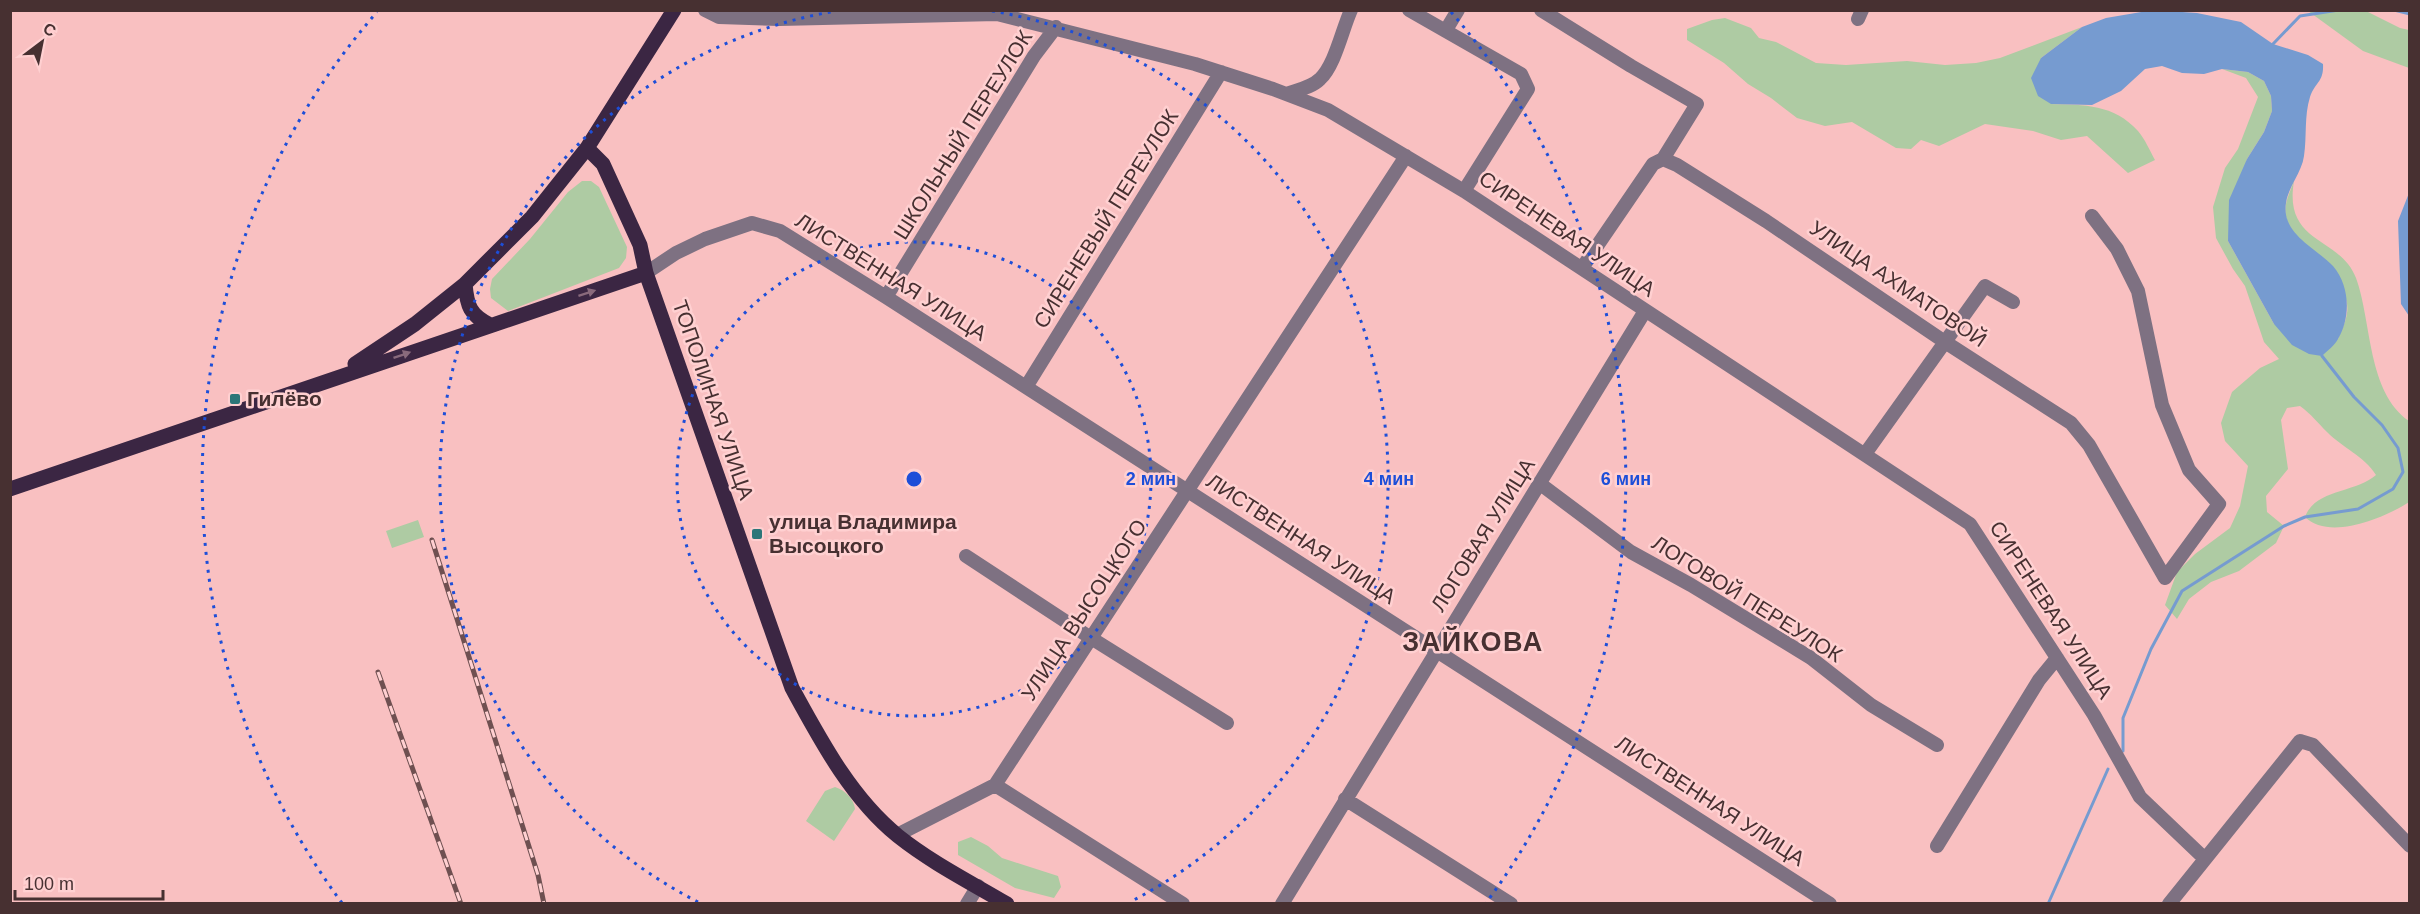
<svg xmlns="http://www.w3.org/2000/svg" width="2420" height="914" viewBox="0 0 2420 914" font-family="Helvetica,sans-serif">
<rect width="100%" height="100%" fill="#f9c0c1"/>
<!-- green -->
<path fill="#aecba3" d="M 2308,11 L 2366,11 L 2400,28 L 2409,30 L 2409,68 L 2363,51 Z
M 1725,18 L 1751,28 L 1759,38 L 1776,42 L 1816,63 L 1846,65 L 1907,61 L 1945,65 L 1976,63 L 2000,58 L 2082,27 L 2041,58 L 2051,104 C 2084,105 2114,104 2138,131 C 2145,139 2150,151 2155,160 L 2128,173 L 2087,136 L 2061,140 L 2033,131 L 1985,124 L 1939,146 L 1921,140 L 1911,149 L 1896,148 L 1852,122 L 1825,126 L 1797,118 L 1771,98 L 1748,84 L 1724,63 L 1687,40 L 1687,29 L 1712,20 Z
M 2222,69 L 2248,72 L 2264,81 L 2271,96 L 2272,111 L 2264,132 L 2247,159 L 2228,241 L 2274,324 L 2338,339 C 2341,331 2346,322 2347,313 C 2348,308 2347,303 2346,299 C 2340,255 2295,250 2286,217 C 2283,205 2290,192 2294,181 C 2283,245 2340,236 2356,278 C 2372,322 2367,392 2409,421 L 2409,502 C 2385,518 2329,541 2305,517 C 2315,489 2356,493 2376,475 C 2364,456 2343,448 2327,432 C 2318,423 2311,414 2300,406 L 2287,408 L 2281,420 L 2288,469 L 2266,496 L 2267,512 L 2284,526 L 2276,543 L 2239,571 L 2211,582 L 2189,599 L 2177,619 L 2165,605 L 2177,572 L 2195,554 L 2230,528 L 2240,506 L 2248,466 L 2225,441 L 2221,423 L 2232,392 L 2260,368 L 2279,359 L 2264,342 L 2245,286 L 2233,269 L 2216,238 L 2213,207 L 2225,168 L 2238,149 L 2258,97 L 2246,78 Z
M 582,181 L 591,181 L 599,187 L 627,247 L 626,258 L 619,268 L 508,311 L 491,298 L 490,289 L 492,279 L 530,239 L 568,192 Z
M 418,520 L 424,537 L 392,548 L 386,531 Z
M 835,787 C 845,790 854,799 855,809 L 834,841 L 806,821 L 825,791 Z
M 971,837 L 988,846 L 1002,858 L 1058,876 L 1061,887 L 1054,898 L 1015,888 L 958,855 L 958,842 Z"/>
<!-- water -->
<path fill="#769bd0" d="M 2153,10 L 2197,13 L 2241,22 L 2273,44 L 2308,55 L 2323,64 C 2324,82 2315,82 2310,97 C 2304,116 2307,137 2304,156 C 2302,172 2288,187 2286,203 C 2281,234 2316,248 2333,266 C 2350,286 2351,317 2338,339 C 2335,345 2327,351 2322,356 L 2309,354 L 2292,345 L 2274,324 L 2228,241 L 2229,200 L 2247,159 L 2264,132 L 2272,111 L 2271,96 L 2264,81 L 2248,72 L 2222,69 L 2204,74 L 2182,73 L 2162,66 L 2145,69 L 2121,91 L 2092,105 L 2051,104 L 2038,96 L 2031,78 L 2041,58 L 2082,27 L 2106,18 Z
M 2409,193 L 2410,316 L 2409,316 L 2401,304 L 2398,221 Z"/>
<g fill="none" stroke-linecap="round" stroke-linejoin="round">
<!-- stream -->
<path stroke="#769bd0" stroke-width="3" d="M 2394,10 L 2410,14
M 2273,44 L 2300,16 L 2339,10
M 2123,751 L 2123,718 L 2151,649 L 2182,591 L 2284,526 L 2305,517 L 2358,509 L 2393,489 L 2403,472 L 2398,448 L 2382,425 L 2354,397 L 2322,356
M 2048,904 L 2108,769"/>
<!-- minor -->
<path stroke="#7e7182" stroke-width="14" d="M 705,10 L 719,17 L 779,19 L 997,14 L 1195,64 L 1273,89 L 1328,110 L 1464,191 L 1970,524 L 2094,715 L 2140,797 L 2204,858
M 1409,10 L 1521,74 L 1528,89 L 1464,191
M 1541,10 L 1631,66 L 1697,104 L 1663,159
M 1858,19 L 1862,10
M 1446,30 L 1458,10
M 1286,94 C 1297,90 1311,88 1320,79 C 1335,65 1342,30 1351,10
M 1582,268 L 1653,164 L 1663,159 L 1677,165 L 1766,221 L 1945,342 L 2071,423 L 2089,445 L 2165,578 L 2219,504 L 2189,470 L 2162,405 L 2138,291 L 2117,249 L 2092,216
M 646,273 L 676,253 L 705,239 L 752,223 L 780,231 L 886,297 L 1830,904
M 886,297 L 1034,56 L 1056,27
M 1026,387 L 1221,72
M 1865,454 L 1985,286 L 2013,302
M 1539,483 L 1631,552 L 1691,585 L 1811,658 L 1871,705 L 1937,745
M 966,556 L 1091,638 L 1227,723
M 995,785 L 1183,904
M 1345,799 L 1511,904
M 897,835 L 995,785 L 1406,156
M 1937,846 L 2039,680 L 2057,658
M 967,904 L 978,886
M 1282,904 L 1645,311
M 2169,904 L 2300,741 L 2313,745 L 2410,846"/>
<!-- major -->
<path stroke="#3b2643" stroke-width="15" d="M 587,148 L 603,164 L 640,245 L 646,273 L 792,688 C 821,741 851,798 898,836 C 932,863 970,882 1007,904
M 465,284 C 467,306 470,315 490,325
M 355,364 L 415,324 L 465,284 L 532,217 L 587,148 L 674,10
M 10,489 L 646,273"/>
<defs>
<path id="rail" d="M 432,540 L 538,875 L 544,904
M 378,672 L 461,904"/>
</defs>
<!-- rail casing -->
<use href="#rail" stroke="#6f5051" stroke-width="5"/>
<!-- rail -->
<use href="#rail" stroke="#ffd0d1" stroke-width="3" stroke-dasharray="9" stroke-linecap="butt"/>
</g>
<!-- one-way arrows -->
<defs><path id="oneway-solid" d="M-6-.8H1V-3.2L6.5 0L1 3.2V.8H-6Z" transform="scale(1.5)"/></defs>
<g fill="#896a7c">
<use href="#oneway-solid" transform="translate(587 293) rotate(-18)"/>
<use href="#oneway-solid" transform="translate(402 355) rotate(-19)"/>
</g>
<!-- distance rings -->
<g fill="none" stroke="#1d4ed8" stroke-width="3" stroke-dasharray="3 6">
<circle cx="914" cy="479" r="237"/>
<path d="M698 902A475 475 0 0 1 836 11M992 11A475 475 0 0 1 1130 902"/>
<path d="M342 903A712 712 0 0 1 377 12M1451 12A712 712 0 0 1 1486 903"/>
</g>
<!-- markers -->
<g fill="#2c7678" stroke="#ffd0d1" stroke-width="2">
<rect x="229" y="393" width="12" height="12" rx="3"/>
<rect x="751" y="528" width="12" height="12" rx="3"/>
</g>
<g text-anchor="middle" stroke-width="5" stroke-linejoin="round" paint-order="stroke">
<!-- street labels -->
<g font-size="21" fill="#473031" stroke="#ffd0d1">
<text transform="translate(963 135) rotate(-58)" y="7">ШКОЛЬНЫЙ ПЕРЕУЛОК</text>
<text transform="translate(1106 219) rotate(-58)" y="7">СИРЕНЕВЫЙ ПЕРЕУЛОК</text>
<text transform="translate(1567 234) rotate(34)" y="7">СИРЕНЕВАЯ УЛИЦА</text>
<text transform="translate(891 277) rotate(32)" y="7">ЛИСТВЕННАЯ УЛИЦА</text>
<text transform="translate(1898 284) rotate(34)" y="7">УЛИЦА АХМАТОВОЙ</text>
<text transform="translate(713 400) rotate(71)" y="7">ТОПОЛИНАЯ УЛИЦА</text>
<text transform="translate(1483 535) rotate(-58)" y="7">ЛОГОВАЯ УЛИЦА</text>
<text transform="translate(1301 539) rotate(33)" y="7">ЛИСТВЕННАЯ УЛИЦА</text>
<text transform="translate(1747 599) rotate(32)" y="7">ЛОГОВОЙ ПЕРЕУЛОК</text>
<text transform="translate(1084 610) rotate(-57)" y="7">УЛИЦА ВЫСОЦКОГО</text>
<text transform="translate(2051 610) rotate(57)" y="7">СИРЕНЕВАЯ УЛИЦА</text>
<text transform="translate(1710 801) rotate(33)" y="7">ЛИСТВЕННАЯ УЛИЦА</text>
</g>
<!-- poi labels -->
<g font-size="21" font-weight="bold" fill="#473031" stroke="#ffd0d1" text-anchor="start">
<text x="247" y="406">Гилёво</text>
<text x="769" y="529">улица Владимира<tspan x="769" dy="24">Высоцкого</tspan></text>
</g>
<!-- district labels -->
<g font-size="27" font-weight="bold" letter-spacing="1.5" fill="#473031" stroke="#ffd0d1">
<text x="1473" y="651">ЗАЙКОВА</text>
</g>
</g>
<circle cx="914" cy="479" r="9" fill="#1d4ed8" stroke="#ffd0d1" stroke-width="3"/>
<g font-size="18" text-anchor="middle" font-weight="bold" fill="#1d4ed8" stroke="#ffd0d1" stroke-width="5" stroke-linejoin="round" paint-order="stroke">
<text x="1151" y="485">2 мин</text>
<text x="1389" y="485">4 мин</text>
<text x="1626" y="485">6 мин</text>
</g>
<!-- border -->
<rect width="2420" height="914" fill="none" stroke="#473031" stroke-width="24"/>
<!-- north arrow -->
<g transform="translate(42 42) rotate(32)" stroke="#ffd0d1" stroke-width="4.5" paint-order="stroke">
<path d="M0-4.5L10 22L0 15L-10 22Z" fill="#473031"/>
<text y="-9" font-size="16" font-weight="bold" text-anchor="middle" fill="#473031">С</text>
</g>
<!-- scale -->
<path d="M15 890v9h148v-9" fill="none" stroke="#473031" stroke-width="3"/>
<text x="24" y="890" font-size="18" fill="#473031" stroke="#ffd0d1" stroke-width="4.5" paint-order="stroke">100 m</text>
</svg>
